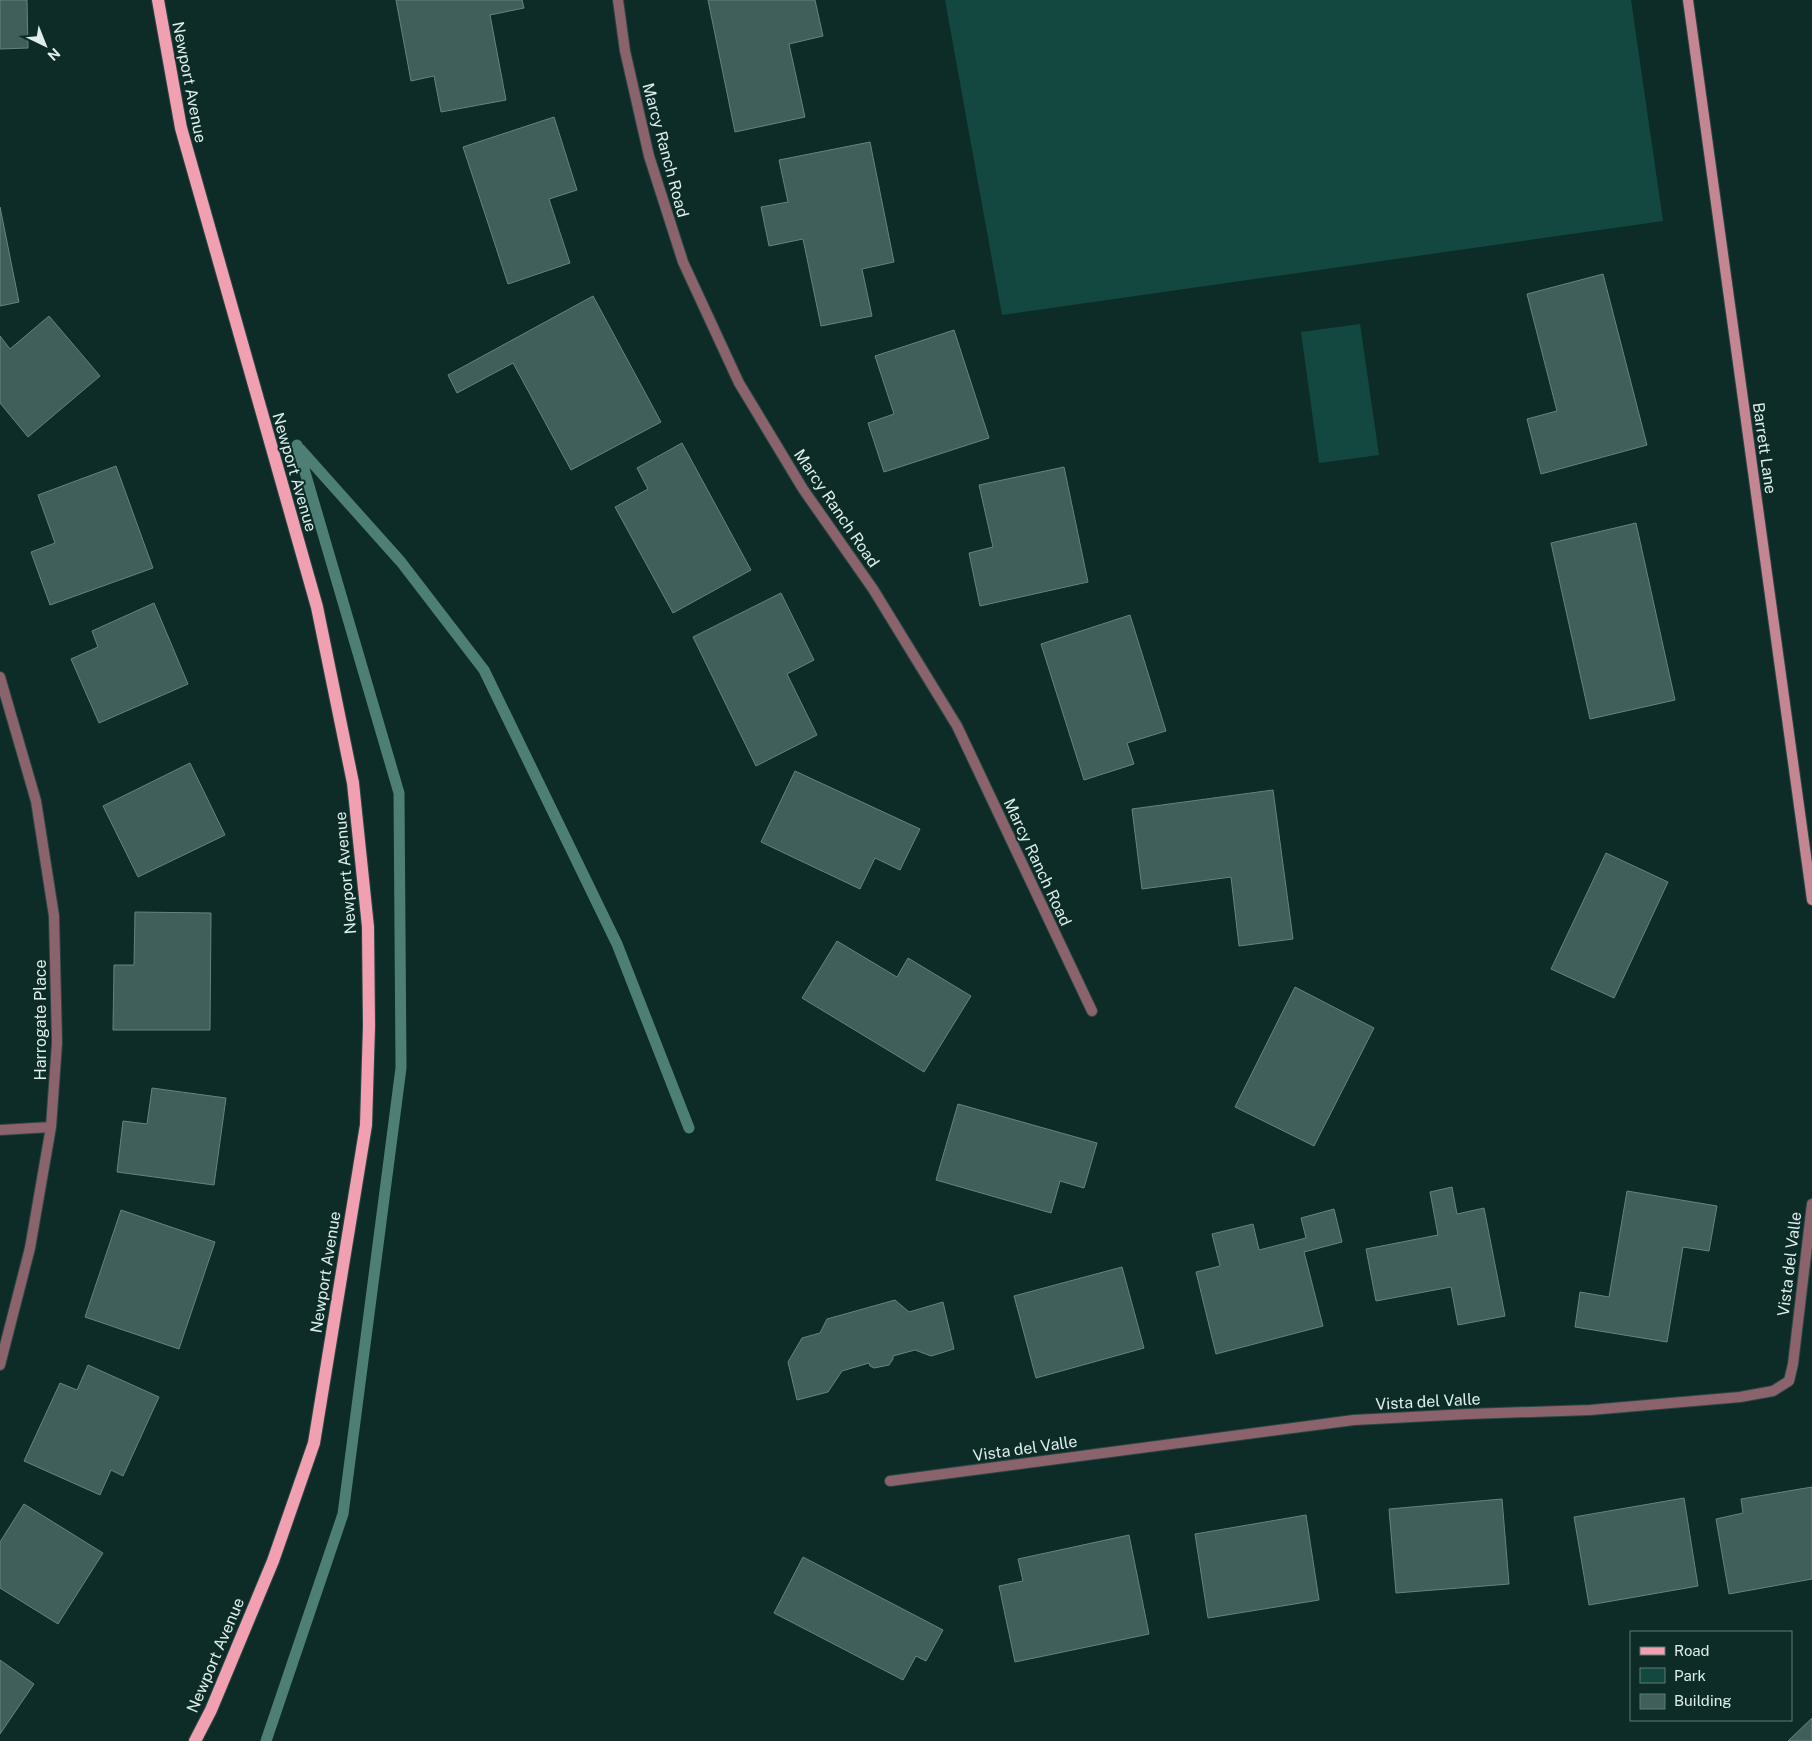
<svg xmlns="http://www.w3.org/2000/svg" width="1812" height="1741" viewBox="0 0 1812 1741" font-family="'Public Sans',sans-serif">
<rect width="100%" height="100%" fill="#0d2c27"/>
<!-- green -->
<path fill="#134840" d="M 945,0 L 1631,0 L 1663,221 L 1002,315 Z
M 1360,324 L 1379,455 L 1319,463 L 1301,332 Z"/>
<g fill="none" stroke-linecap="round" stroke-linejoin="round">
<!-- stream -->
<path stroke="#4d7f77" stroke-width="11" d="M 300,449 L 401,562 L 484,670 L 617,944 L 689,1128
M 266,1741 L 343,1514 L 401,1068 L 399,793 L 297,445"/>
</g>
<!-- building -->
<path fill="#405f5a" stroke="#64847e" d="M 0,0 L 27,0 L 28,48 L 0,49 Z
M 396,0 L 522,0 L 524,8 L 490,15 L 506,100 L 441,112 L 434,76 L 411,81 Z
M 708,0 L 815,0 L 823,36 L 789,44 L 805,117 L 735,132 Z
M 554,117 L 577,190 L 549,199 L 570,263 L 508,284 L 463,147 Z
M 870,142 L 894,262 L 862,269 L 872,316 L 821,326 L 803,239 L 769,246 L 761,207 L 788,202 L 779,160 Z
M 0,207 L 19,302 L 0,306 Z
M 1603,274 L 1647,445 L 1541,474 L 1527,419 L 1557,411 L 1527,294 Z
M 593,296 L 661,422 L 571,470 L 513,363 L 457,393 L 448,375 Z
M 49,316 L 100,376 L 28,437 L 0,403 L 0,336 L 10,349 Z
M 954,330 L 989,438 L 884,472 L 868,423 L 894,414 L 875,356 Z
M 682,443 L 751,570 L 673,613 L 615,507 L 648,489 L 637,468 Z
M 116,466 L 153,568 L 50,605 L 31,552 L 55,543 L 38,495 Z
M 1064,467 L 1088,582 L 980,606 L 969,553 L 993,547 L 979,485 Z
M 1636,523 L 1675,700 L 1590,719 L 1551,543 Z
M 781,593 L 814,660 L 787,674 L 817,735 L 756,766 L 693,637 Z
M 154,603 L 188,684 L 99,723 L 71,659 L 98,647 L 92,631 Z
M 1130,615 L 1166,731 L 1127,743 L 1134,764 L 1084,780 L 1041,644 Z
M 190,763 L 225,835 L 138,877 L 103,806 Z
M 795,771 L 920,829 L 900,870 L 875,858 L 860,889 L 761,842 Z
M 1273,790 L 1293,939 L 1239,946 L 1231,877 L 1142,889 L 1132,809 Z
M 1606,853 L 1668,882 L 1614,998 L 1551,969 Z
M 135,912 L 211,913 L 210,1030 L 113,1030 L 114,965 L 134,965 Z
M 837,941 L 897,977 L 908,958 L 971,996 L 924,1072 L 802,998 Z
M 1295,987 L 1374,1028 L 1314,1146 L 1235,1107 Z
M 152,1088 L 226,1098 L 214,1185 L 117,1172 L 123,1121 L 147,1124 Z
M 958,1104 L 1097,1143 L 1084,1188 L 1060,1181 L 1051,1213 L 936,1180 Z
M 1452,1187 L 1457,1214 L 1484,1208 L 1505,1316 L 1458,1325 L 1451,1287 L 1376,1301 L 1366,1249 L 1438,1235 L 1430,1192 Z
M 1627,1191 L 1717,1206 L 1709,1251 L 1683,1247 L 1667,1342 L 1575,1327 L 1580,1292 L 1609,1297 Z
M 1334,1209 L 1342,1242 L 1304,1252 L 1323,1326 L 1216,1354 L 1196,1272 L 1220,1266 L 1212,1234 L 1253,1224 L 1259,1250 L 1306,1238 L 1301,1218 Z
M 121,1210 L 215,1242 L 179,1349 L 85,1317 Z
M 1122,1267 L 1144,1348 L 1036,1378 L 1014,1296 Z
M 895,1300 L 909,1312 L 943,1302 L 954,1349 L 931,1356 L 915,1350 L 893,1356 L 893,1359 L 889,1365 L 874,1368 L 870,1366 L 869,1363 L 842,1371 L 828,1392 L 797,1400 L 788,1362 L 802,1338 L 820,1333 L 827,1319 Z
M 88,1365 L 159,1397 L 123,1476 L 111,1470 L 100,1495 L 24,1461 L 60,1383 L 77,1390 Z
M 1812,1487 L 1812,1579 L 1729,1594 L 1716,1519 L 1743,1513 L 1741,1499 Z
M 1684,1498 L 1698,1586 L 1589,1605 L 1574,1517 Z
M 1502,1499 L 1509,1584 L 1396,1593 L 1389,1509 Z
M 24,1504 L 103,1553 L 58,1624 L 0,1588 L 0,1542 Z
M 1306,1515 L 1319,1600 L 1208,1618 L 1195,1534 Z
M 1129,1535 L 1149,1634 L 1015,1662 L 999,1586 L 1023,1581 L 1018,1559 Z
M 803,1557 L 943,1630 L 926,1661 L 916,1656 L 903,1680 L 774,1613 Z
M 0,1660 L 34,1684 L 0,1734 Z
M 1812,1718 L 1812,1741 L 1788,1741 Z"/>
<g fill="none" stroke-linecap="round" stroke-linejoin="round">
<defs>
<path id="street" d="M 618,0 L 625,51 L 649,156 L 683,262 L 739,383 L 803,489 L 873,589 L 957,726 L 1092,1011
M 0,677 L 36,801 L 54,916 L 57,1043 L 51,1127 L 30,1248 L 0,1365
M 0,1130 L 51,1127
M 890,1481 L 1354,1420 L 1468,1414 L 1590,1410 L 1740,1397 L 1773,1391 L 1789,1381 L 1793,1364 L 1812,1204"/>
<path id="secondary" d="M 1688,0 L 1812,900"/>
<path id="primary" d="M 158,0 L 181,128 L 317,607 L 353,783 L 368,927 L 369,1026 L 366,1125 L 314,1443 L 273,1561 L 211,1710 L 195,1741"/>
</defs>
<!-- street casing -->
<use href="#street" stroke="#2a4742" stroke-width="12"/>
<!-- secondary casing -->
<use href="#secondary" stroke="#2a4742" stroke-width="12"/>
<!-- primary casing -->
<use href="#primary" stroke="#2a4742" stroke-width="14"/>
<!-- street -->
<use href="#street" stroke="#8b636c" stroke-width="10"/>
<!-- secondary -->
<use href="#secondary" stroke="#c48693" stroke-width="10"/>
<!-- primary -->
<use href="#primary" stroke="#f1a0b2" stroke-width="12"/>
</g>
<g text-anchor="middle" stroke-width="4" stroke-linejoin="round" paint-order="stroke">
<!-- street labels -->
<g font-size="16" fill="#ddeeeb" stroke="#0d2c27">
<text transform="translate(190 82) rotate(79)" y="6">Newport Avenue</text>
<text transform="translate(666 150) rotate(75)" y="6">Marcy Ranch Road</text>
<text transform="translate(1765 448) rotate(82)" y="6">Barrett Lane</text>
<text transform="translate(295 472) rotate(74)" y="6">Newport Avenue</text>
<text transform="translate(837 508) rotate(56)" y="6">Marcy Ranch Road</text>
<text transform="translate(1038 862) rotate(65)" y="6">Marcy Ranch Road</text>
<text transform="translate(345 873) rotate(-95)" y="6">Newport Avenue</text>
<text transform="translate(40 1020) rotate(-90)" y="6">Harrogate Place</text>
<text transform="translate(1789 1264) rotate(-83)" y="6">Vista del Valle</text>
<text transform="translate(325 1272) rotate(-81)" y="6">Newport Avenue</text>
<text transform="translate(1428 1401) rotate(-3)" y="6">Vista del Valle</text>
<text transform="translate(1025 1448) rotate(-8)" y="6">Vista del Valle</text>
<text transform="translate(215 1655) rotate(-67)" y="6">Newport Avenue</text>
</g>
</g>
<!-- legend -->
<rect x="1630" y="1631" width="162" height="90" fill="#0d2c27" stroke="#607a75"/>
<rect x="1640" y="1647" width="25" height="8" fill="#f1a0b2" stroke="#607a75"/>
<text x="1674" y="1656" font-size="15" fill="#ddeeeb">Road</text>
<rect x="1640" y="1668" width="25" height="15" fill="#134840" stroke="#607a75"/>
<text x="1674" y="1681" font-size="15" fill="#ddeeeb">Park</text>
<rect x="1640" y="1694" width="25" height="15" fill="#405f5a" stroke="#607a75"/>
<text x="1674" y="1706" font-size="15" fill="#ddeeeb">Building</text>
<!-- north arrow -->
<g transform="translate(45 45) rotate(137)" stroke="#0d2c27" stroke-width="4" paint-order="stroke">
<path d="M0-4L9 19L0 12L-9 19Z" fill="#ddeeeb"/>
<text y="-8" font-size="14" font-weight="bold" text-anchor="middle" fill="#ddeeeb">N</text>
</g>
</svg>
